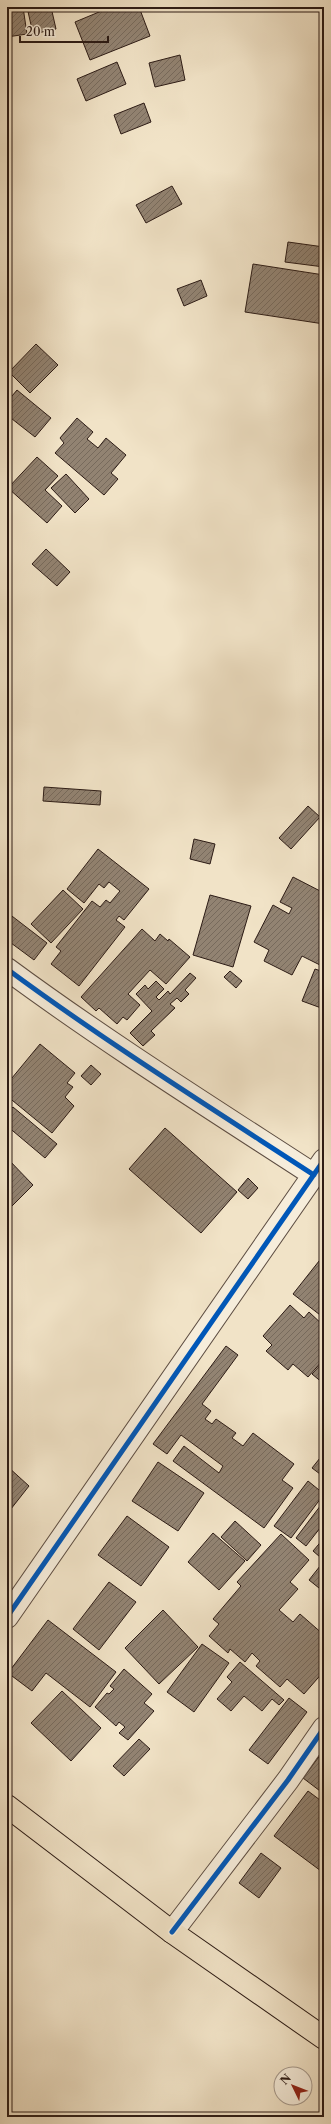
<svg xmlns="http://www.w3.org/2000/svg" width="331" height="2124" viewBox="0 0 331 2124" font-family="'Libre Caslon Text',serif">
<defs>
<pattern id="building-hatch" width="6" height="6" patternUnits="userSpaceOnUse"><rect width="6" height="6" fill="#928372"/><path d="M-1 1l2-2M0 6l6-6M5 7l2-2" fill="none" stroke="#776a5c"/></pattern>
</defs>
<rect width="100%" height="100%" fill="#f1e3c7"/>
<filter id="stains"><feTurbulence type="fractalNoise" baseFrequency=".005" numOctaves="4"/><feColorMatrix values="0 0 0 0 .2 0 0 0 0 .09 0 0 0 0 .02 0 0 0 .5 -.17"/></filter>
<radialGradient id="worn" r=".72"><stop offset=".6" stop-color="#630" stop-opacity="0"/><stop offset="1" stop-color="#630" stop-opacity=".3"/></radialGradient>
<!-- building -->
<path fill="url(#building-hatch)" stroke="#2c1b15" d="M 7,7 L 23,7 L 27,34 L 7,37 Z
M 27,7 L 51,7 L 56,29 L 33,34 Z
M 111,7 L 139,7 L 150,36 L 90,60 L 75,22 Z
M 180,55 L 185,80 L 155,87 L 149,63 Z
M 117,62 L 126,84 L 86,101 L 77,79 Z
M 144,103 L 151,122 L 121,134 L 114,115 Z
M 172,186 L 182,204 L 146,223 L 136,205 Z
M 288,242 L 324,247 L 324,267 L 285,262 Z
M 253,264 L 324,275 L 324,324 L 245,312 Z
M 201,280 L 207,296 L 184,306 L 177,289 Z
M 36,344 L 58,365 L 30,393 L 9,372 Z
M 17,390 L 51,418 L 35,437 L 7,415 L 7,402 Z
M 77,418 L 93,432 L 87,439 L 98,448 L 106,438 L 126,455 L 111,473 L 118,479 L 104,495 L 55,453 L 64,443 L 60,438 Z
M 37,457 L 58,476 L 45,490 L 62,506 L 47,523 L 8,488 Z
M 66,474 L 89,499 L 75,513 L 51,488 Z
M 46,549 L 70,572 L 57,586 L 32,564 Z
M 44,787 L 101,791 L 100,805 L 43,801 Z
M 308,806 L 320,817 L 291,849 L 279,838 Z
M 194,839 L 215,844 L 210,864 L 190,859 Z
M 98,849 L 149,889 L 124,920 L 119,916 L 116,920 L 125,927 L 79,986 L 51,964 L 61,951 L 56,947 L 92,901 L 100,907 L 106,900 L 110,903 L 120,891 L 109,882 L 104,888 L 99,884 L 84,903 L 67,889 Z
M 293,877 L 324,893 L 324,967 L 302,956 L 292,975 L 264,961 L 269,950 L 254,942 L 273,905 L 289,914 L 292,908 L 280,902 Z
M 63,890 L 83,909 L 51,943 L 31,924 Z
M 210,895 L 251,906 L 233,967 L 193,955 Z
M 8,913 L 47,943 L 34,960 L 7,940 Z
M 142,929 L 155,941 L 160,934 L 168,941 L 169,939 L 190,957 L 166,984 L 150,970 L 128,994 L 140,1005 L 127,1020 L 123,1017 L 117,1024 L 99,1008 L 96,1011 L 81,997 Z
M 315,969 L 324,972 L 324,1009 L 302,1001 Z
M 230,971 L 242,981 L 236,988 L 224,977 Z
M 190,973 L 196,978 L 185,990 L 189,994 L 181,1002 L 177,998 L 170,1004 L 175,1008 L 151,1031 L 155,1035 L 143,1046 L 130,1033 L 152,1011 L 136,994 L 145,985 L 148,989 L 156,981 L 164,989 L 156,997 L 159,1000 L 168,991 L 170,994 Z
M 40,1044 L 75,1073 L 67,1083 L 73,1087 L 65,1097 L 74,1106 L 52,1133 L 7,1096 L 7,1084 Z
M 91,1065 L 101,1074 L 91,1085 L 81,1076 Z
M 13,1107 L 57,1144 L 45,1158 L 7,1126 L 7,1113 Z
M 165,1128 L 237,1192 L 201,1233 L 129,1169 Z
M 7,1158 L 33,1185 L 7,1211 Z
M 248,1178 L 258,1188 L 248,1199 L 238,1190 Z
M 323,1256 L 324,1257 L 324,1318 L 293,1294 Z
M 290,1305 L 304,1318 L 309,1312 L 324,1326 L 324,1359 L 308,1377 L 293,1364 L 288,1370 L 266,1351 L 272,1345 L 263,1336 Z
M 226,1346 L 238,1355 L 202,1404 L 211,1411 L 205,1419 L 212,1424 L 216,1419 L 236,1433 L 232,1438 L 243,1446 L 253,1433 L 294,1464 L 282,1480 L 293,1488 L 264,1528 L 173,1461 L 184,1446 L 219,1473 L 223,1466 L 181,1435 L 167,1454 L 153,1444 Z
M 324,1361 L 324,1384 L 312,1374 Z
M 324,1453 L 324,1477 L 312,1468 Z
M 158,1462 L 204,1493 L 178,1531 L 132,1501 Z
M 7,1466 L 29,1486 L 7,1514 Z
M 308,1481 L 324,1494 L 291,1538 L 274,1526 Z
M 324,1501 L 324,1523 L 306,1546 L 296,1538 Z
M 127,1516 L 169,1547 L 141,1586 L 98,1555 Z
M 235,1521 L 261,1545 L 247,1561 L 221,1537 Z
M 213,1533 L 245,1561 L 219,1590 L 188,1562 Z
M 281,1534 L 309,1560 L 290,1582 L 298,1589 L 279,1610 L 293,1622 L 300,1614 L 324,1635 L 324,1671 L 304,1694 L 287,1679 L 280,1687 L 256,1666 L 260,1661 L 252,1653 L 245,1662 L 230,1649 L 228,1653 L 209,1636 L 219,1624 L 213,1619 L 241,1586 L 237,1582 Z
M 324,1538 L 324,1553 L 320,1557 L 313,1551 Z
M 324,1561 L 324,1592 L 309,1580 Z
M 109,1582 L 136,1602 L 99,1650 L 73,1629 Z
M 163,1610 L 198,1647 L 159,1684 L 125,1648 Z
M 48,1620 L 116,1672 L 90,1707 L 46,1673 L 32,1691 L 8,1673 Z
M 202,1644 L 229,1663 L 194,1712 L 167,1692 Z
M 240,1662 L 284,1700 L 279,1705 L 272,1699 L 262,1711 L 244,1696 L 231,1711 L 217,1699 L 232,1682 L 227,1677 Z
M 124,1669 L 152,1694 L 144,1703 L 154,1711 L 128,1740 L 119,1733 L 125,1727 L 119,1722 L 116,1726 L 95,1707 L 107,1693 L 109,1694 L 114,1689 L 110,1686 Z
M 62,1691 L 101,1728 L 71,1761 L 31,1723 Z
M 289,1698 L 307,1712 L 268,1764 L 249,1750 Z
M 139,1739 L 150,1749 L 124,1776 L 113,1766 Z
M 324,1750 L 324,1794 L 303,1778 Z
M 308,1791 L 324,1803 L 324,1867 L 321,1871 L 274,1836 Z
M 261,1853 L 281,1868 L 259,1898 L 239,1883 Z"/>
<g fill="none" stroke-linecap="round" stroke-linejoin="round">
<defs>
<path id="street" d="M 7,969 C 106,1042 211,1108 314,1175
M 7,1617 L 324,1160
M 172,1932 L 288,1780 L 324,1728"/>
<path id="highway" d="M 7,1806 L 172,1932 L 324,2038"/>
</defs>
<!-- street casing -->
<use href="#street" stroke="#5d4d42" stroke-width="24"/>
<!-- highway casing -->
<use href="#highway" stroke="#2c1b15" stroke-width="24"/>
<!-- street -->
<use href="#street" stroke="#f6eddb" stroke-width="22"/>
<!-- highway -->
<use href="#highway" stroke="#f1e3c7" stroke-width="22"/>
<defs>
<path id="cycleway" d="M 7,969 C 106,1042 211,1108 314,1175
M 7,1617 L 324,1160
M 172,1932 L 288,1780 L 324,1728"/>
</defs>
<!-- cycleway casing -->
<use href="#cycleway" stroke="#f6eddb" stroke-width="8"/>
<!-- cycleway -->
<use href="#cycleway" stroke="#0057b8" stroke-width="5"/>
</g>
<!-- margin -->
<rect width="331" height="2124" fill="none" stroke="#f1e3c7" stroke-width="24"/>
<rect x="8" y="8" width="315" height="2108" fill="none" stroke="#2c1b15" stroke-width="2"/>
<rect x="12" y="12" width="307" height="2100" fill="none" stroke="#2c1b15"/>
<!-- north arrow -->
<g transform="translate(293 2086) rotate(313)"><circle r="19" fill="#f6eddb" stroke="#a5998c"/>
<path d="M0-3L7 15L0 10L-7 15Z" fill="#8f2418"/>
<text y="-6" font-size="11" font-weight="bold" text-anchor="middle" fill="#2c1b15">N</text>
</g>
<!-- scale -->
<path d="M20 36v6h88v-6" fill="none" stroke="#2c1b15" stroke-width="2"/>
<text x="26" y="36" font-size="12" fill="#2c1b15" stroke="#f6eddb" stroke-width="3" paint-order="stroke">20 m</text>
<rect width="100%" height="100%" filter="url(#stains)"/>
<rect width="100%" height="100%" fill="url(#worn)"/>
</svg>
